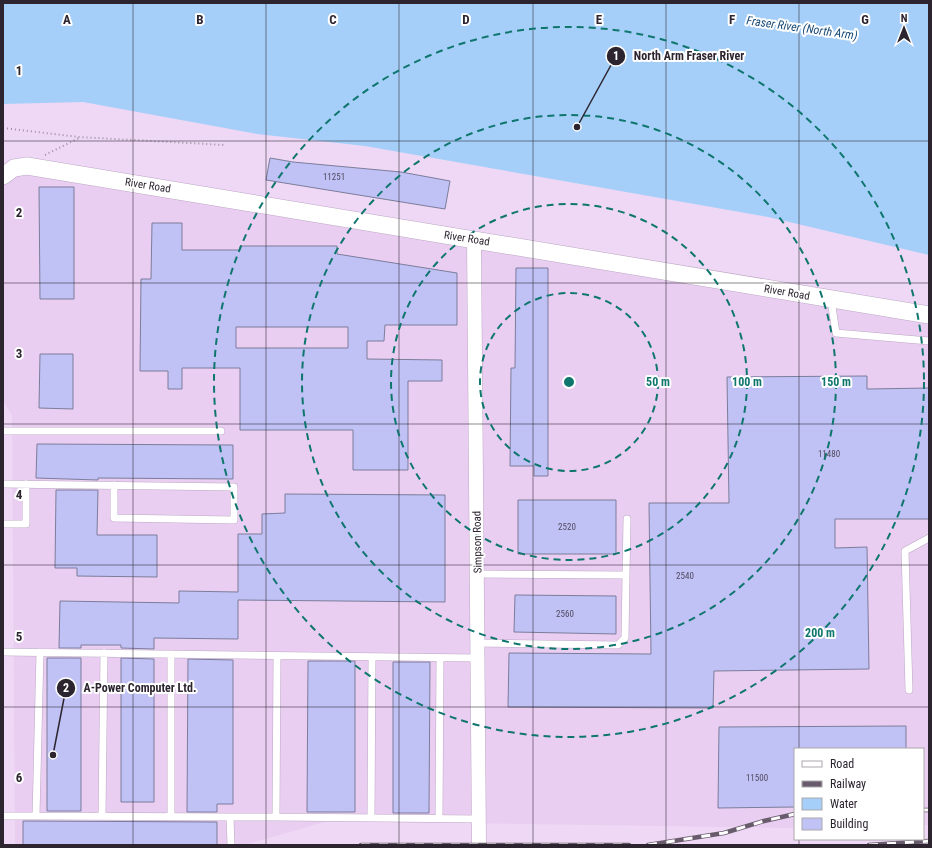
<svg xmlns="http://www.w3.org/2000/svg" width="932" height="848" viewBox="0 0 932 848" font-family="'Roboto Condensed',sans-serif">
<rect width="100%" height="100%" fill="#eed8f5"/>
<!-- built -->
<path fill="#e9cef2" d="M 14,168 L 929,315 L 929,825 L 923,825 L 923,749 L 795,749 L 795,828 L 328,821 L 244,845 L 15,845 L 12,415 L 3,401 L 3,171 Z"/>
<!-- water -->
<path fill="#a5cff9" d="M 3,3 L 929,3 L 929,255 L 768,217 L 365,146 L 257,134 L 83,102 L 3,104 Z"/>
<!-- building -->
<path fill="#c0c1f5" stroke="#7c7d9b" fill-rule="evenodd" d="M 270,158 L 293,162 L 401,172 L 450,181 L 445,209 L 266,180 Z
M 39,187 L 74,187 L 74,299 L 40,299 Z
M 152,223 L 182,223 L 182,250 L 240,250 L 240,246 L 337,246 L 337,254 L 457,273 L 457,325 L 385,325 L 384,341 L 367,341 L 367,359 L 442,360 L 442,381 L 408,381 L 408,470 L 353,470 L 353,430 L 240,430 L 240,368 L 182,368 L 182,389 L 168,389 L 168,371 L 140,371 L 141,279 L 151,279 ZM 236,327 L 348,327 L 348,348 L 236,348 Z
M 516,268 L 548,268 L 548,476 L 534,476 L 534,466 L 510,466 L 511,368 L 515,368 Z
M 40,354 L 73,354 L 73,409 L 39,408 Z
M 867,376 L 867,389 L 929,388 L 929,519 L 835,519 L 835,548 L 867,547 L 869,669 L 714,671 L 713,708 L 508,707 L 509,653 L 651,654 L 649,503 L 729,503 L 727,377 Z
M 37,444 L 233,445 L 233,479 L 98,478 L 98,480 L 36,478 Z
M 56,490 L 98,490 L 97,535 L 157,535 L 157,577 L 77,576 L 77,568 L 55,568 Z
M 285,494 L 445,495 L 445,602 L 238,600 L 238,639 L 154,638 L 154,649 L 121,648 L 121,645 L 81,645 L 81,648 L 59,648 L 60,601 L 179,603 L 179,591 L 238,592 L 238,534 L 262,534 L 262,514 L 285,513 Z
M 518,500 L 616,500 L 616,554 L 518,554 Z
M 515,595 L 616,596 L 616,634 L 514,632 Z
M 47,658 L 81,658 L 81,811 L 47,811 Z
M 121,658 L 154,659 L 154,802 L 121,802 Z
M 188,659 L 233,660 L 233,804 L 217,804 L 217,812 L 187,812 Z
M 308,661 L 355,661 L 355,812 L 307,812 Z
M 393,662 L 430,662 L 429,813 L 393,813 Z
M 906,726 L 906,749 L 795,749 L 795,807 L 718,808 L 719,727 Z
M 23,821 L 217,822 L 217,845 L 23,845 Z"/>
<g fill="none" stroke-linecap="round" stroke-linejoin="round">
<defs>
<path id="service" d="M 831,300 L 836,333 L 929,341
M 3,431 L 221,431
M 3,484 L 234,487 L 234,520 L 114,518 L 114,485
M 3,524 L 26,524 L 26,484
M 478,574 L 626,575 L 627,519
M 478,643 L 618,645 L 625,638 L 626,575
M 3,652 L 478,658
M 40,652 L 36,816 L 230,817 L 231,845
M 277,656 L 276,817 L 479,819
M 909,690 L 905,551 L 929,538
M 3,816 L 36,816
M 102,816 L 104,653
M 171,816 L 171,654
M 230,817 L 276,817
M 371,818 L 372,657
M 439,819 L 440,658"/>
<path id="minor" d="M 474,239 L 479,845"/>
<path id="tertiary" d="M 3,176 L 14,168 L 27,166 L 929,315"/>
</defs>
<!-- service casing -->
<use href="#service" stroke="#bca7c3" stroke-width="8"/>
<!-- minor casing -->
<use href="#minor" stroke="#bca7c3" stroke-width="15"/>
<!-- tertiary casing -->
<use href="#tertiary" stroke="#bca7c3" stroke-width="18"/>
<!-- path -->
<path stroke="#9f8fa4" stroke-width="2" stroke-dasharray="1 3" stroke-linecap="butt" d="M 3,128 L 79,137 L 225,145
M 45,155 L 79,138"/>
<!-- service -->
<use href="#service" stroke="#fff" stroke-width="7"/>
<!-- minor -->
<use href="#minor" stroke="#fff" stroke-width="14"/>
<!-- tertiary -->
<use href="#tertiary" stroke="#fff" stroke-width="17"/>
<defs>
<path id="rail" d="M 923,810 L 929,810
M 361,845 L 629,845
M 648,845 L 724,833 L 764,821 L 795,814
M 869,845 L 929,841"/>
</defs>
<!-- rail casing -->
<use href="#rail" stroke="#685c6c" stroke-width="4.5"/>
<!-- rail -->
<use href="#rail" stroke="#fff" stroke-width="3" stroke-dasharray="9" stroke-linecap="butt"/>
</g>
<!-- grid -->
<path fill="none" stroke="#2c242f" stroke-width="1" stroke-opacity="0.55" d="M 133,3 L 133,845M 266,3 L 266,845M 399,3 L 399,845M 533,3 L 533,845M 666,3 L 666,845M 799,3 L 799,749M 3,141 L 929,141M 3,283 L 929,283M 3,424 L 929,424M 3,565 L 929,565M 3,707 L 929,707M 799,839 L 799,845"/>
<!-- distance rings -->
<g fill="none" stroke="#0f766e" stroke-width="2" stroke-dasharray="7 5">
<circle cx="569" cy="382" r="89"/>
<circle cx="569" cy="382" r="178"/>
<circle cx="569" cy="382" r="267"/>
<circle cx="569" cy="382" r="355"/>
</g>
<g text-anchor="middle" stroke-width="4" stroke-linejoin="round" paint-order="stroke">
<!-- number labels -->
<g font-size="9" fill="#514b60">
<text x="334" y="180">11251</text>
<text x="829" y="457">11480</text>
<text x="567" y="530">2520</text>
<text x="685" y="579">2540</text>
<text x="565" y="617">2560</text>
<text x="757" y="781">11500</text>
</g>
<!-- street labels -->
<g font-size="11" fill="#2c242f" stroke="#fff">
<text transform="translate(148 185) rotate(9)" y="4">River Road</text>
<text transform="translate(467 238) rotate(9)" y="4">River Road</text>
<text transform="translate(787 292) rotate(10)" y="4">River Road</text>
<text transform="translate(477 542) rotate(-91)" y="4">Simpson Road</text>
</g>
<!-- water labels -->
<g font-size="12" font-style="italic" fill="#194b77" stroke="#fff">
<text transform="translate(802 28) rotate(8)" y="4">Fraser River (North Arm)</text>
</g>
</g>
<g font-size="13" text-anchor="middle" font-weight="bold" fill="#2c242f" stroke="#fff" stroke-width="4" stroke-linejoin="round" paint-order="stroke">
<text x="67" y="24">A</text>
<text x="200" y="24">B</text>
<text x="333" y="24">C</text>
<text x="466" y="24">D</text>
<text x="599" y="24">E</text>
<text x="732" y="24">F</text>
<text x="865" y="24">G</text>
<text x="19" y="75">1</text>
<text x="19" y="217">2</text>
<text x="19" y="358">3</text>
<text x="19" y="499">4</text>
<text x="19" y="641">5</text>
<text x="19" y="782">6</text>
</g>
<circle cx="569" cy="382" r="6" fill="#0f766e" stroke="#fff" stroke-width="2"/>
<g font-size="12" text-anchor="middle" font-weight="bold" fill="#0f766e" stroke="#fff" stroke-width="4" stroke-linejoin="round" paint-order="stroke">
<text x="658" y="386">50 m</text>
<text x="747" y="386">100 m</text>
<text x="836" y="386">150 m</text>
<text x="820" y="637">200 m</text>
</g>
<!-- callouts -->
<path fill="none" stroke="#2c242f" stroke-width="1.5" d="M577 127L616 56M53 755L66 688"/>
<g fill="#2c242f" stroke="#fff" stroke-width="1.5">
<circle cx="577" cy="127" r="4"/>
<circle cx="53" cy="755" r="4"/>
<circle cx="616" cy="56" r="10"/>
<circle cx="66" cy="688" r="10"/>
</g>
<g font-size="12" text-anchor="middle" font-weight="bold" fill="#fff">
<text x="616" y="60">1</text>
<text x="66" y="692">2</text>
</g>
<g font-size="12" text-anchor="middle" font-weight="bold" fill="#2c242f" stroke="#fff" stroke-width="4" stroke-linejoin="round" paint-order="stroke">
<text x="689" y="60">North Arm Fraser River</text>
<text x="140" y="692">A-Power Computer Ltd.</text>
</g>
<!-- border -->
<rect width="932" height="848" fill="none" stroke="#2c242f" stroke-width="8"/>
<!-- legend -->
<rect x="794" y="748" width="130" height="92" fill="#ffffff" stroke="#aba7ac"/>
<rect x="802" y="761" width="20" height="6" fill="#ffffff" stroke="#aba7ac"/>
<text x="830" y="768" font-size="12" fill="#2c242f">Road</text>
<rect x="802" y="781" width="20" height="6" fill="#685c6c" stroke="#aba7ac"/>
<text x="830" y="788" font-size="12" fill="#2c242f">Railway</text>
<rect x="802" y="798" width="20" height="12" fill="#a5cff9" stroke="#aba7ac"/>
<text x="830" y="808" font-size="12" fill="#2c242f">Water</text>
<rect x="802" y="818" width="20" height="12" fill="#c0c1f5" stroke="#aba7ac"/>
<text x="830" y="828" font-size="12" fill="#2c242f">Building</text>
<!-- north arrow -->
<g transform="translate(904 28)" stroke="#ffffff" stroke-width="3" paint-order="stroke">
<path d="M0-3L7 15L0 10L-7 15Z" fill="#2c242f"/>
<text y="-6" font-size="11" font-weight="bold" text-anchor="middle" fill="#2c242f">N</text>
</g>
</svg>
